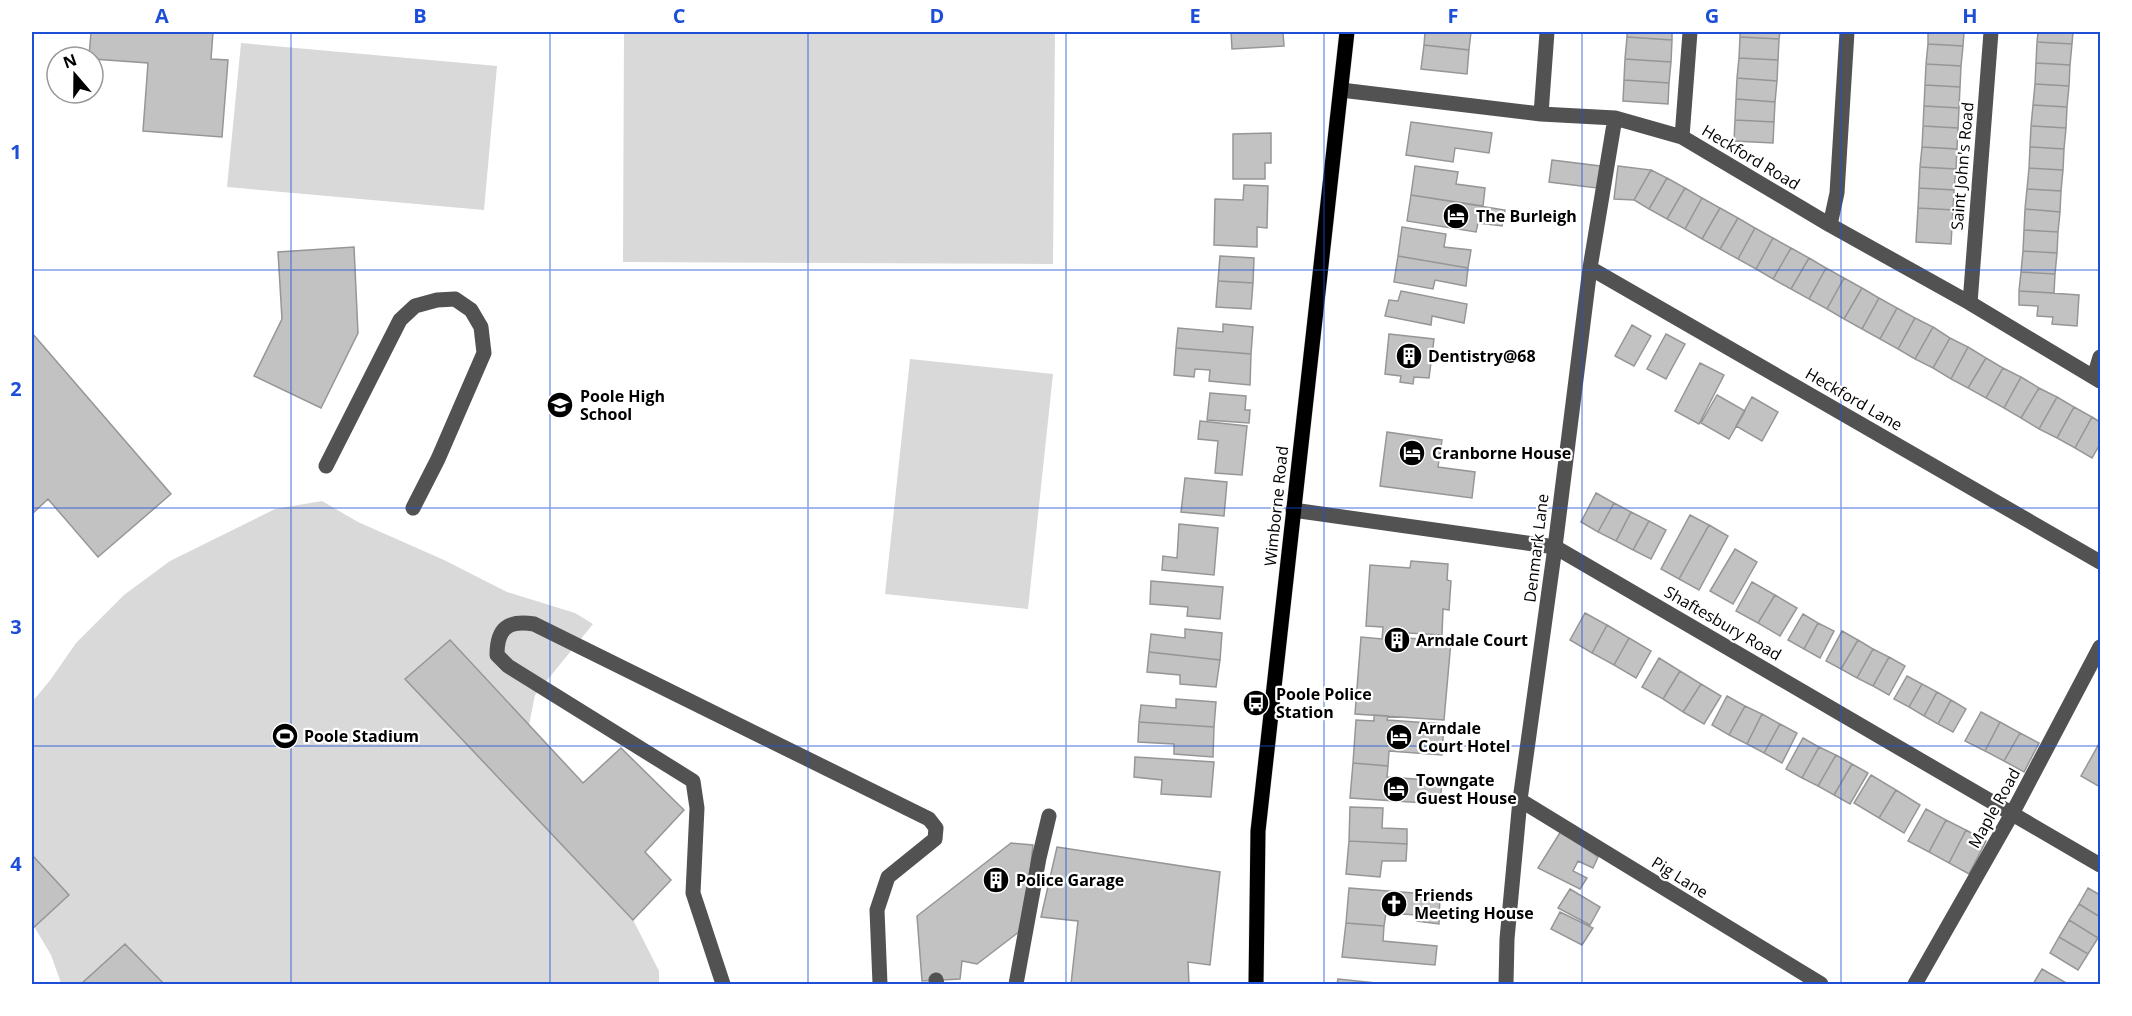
<svg xmlns="http://www.w3.org/2000/svg" width="2132" height="1016" viewBox="0 0 2132 1016" font-family="'Open Sans',sans-serif">
<rect width="100%" height="100%" fill="#fff"/>
<!-- green -->
<path fill="#d9d9d9" d="M 624,32 L 1055,32 L 1053,264 L 623,262 Z
M 241,43 L 497,66 L 484,210 L 227,187 Z
M 910,359 L 1053,374 L 1028,609 L 885,594 Z
M 322,501 L 358,522 L 444,560 L 507,592 L 575,613 L 593,624 L 535,695 L 529,725 L 582,783 L 621,748 L 684,810 L 645,852 L 622,898 L 659,971 L 659,984 L 62,984 L 61,983 L 51,955 L 32,923 L 32,702 L 51,679 L 76,643 L 124,595 L 170,561 L 275,509 Z"/>
<!-- building -->
<path fill="#c2c2c2" stroke="#969696" stroke-width="1.5" d="M 91,32 L 213,32 L 211,59 L 228,60 L 222,137 L 143,131 L 148,63 L 93,59 L 93,57 L 89,57 Z
M 1231,32 L 1283,32 L 1284,46 L 1232,49 Z
M 1425,32 L 1471,32 L 1469,50 L 1424,45 Z
M 1627,32 L 1672,32 L 1672,40 L 1627,37 Z
M 1740,32 L 1780,32 L 1779,39 L 1740,37 Z
M 1928,32 L 1964,32 L 1963,46 L 1928,44 Z
M 2038,32 L 2073,32 L 2072,44 L 2037,42 Z
M 1627,37 L 1672,40 L 1671,62 L 1625,59 Z
M 1740,37 L 1779,39 L 1778,60 L 1739,58 Z
M 2037,42 L 2072,44 L 2070,65 L 2036,63 Z
M 1928,44 L 1963,46 L 1961,66 L 1926,64 Z
M 1424,45 L 1469,50 L 1467,74 L 1421,69 Z
M 1739,58 L 1778,60 L 1777,81 L 1737,78 Z
M 1625,59 L 1671,62 L 1669,83 L 1624,80 Z
M 2036,63 L 2070,65 L 2069,86 L 2035,84 Z
M 1926,64 L 1961,66 L 1960,87 L 1925,85 Z
M 1737,78 L 1777,81 L 1775,102 L 1736,99 Z
M 1624,80 L 1669,83 L 1668,104 L 1623,101 Z
M 2035,84 L 2069,86 L 2067,107 L 2033,105 Z
M 1925,85 L 1960,87 L 1959,108 L 1924,106 Z
M 1736,99 L 1775,102 L 1774,122 L 1735,120 Z
M 2033,105 L 2067,107 L 2066,128 L 2031,126 Z
M 1924,106 L 1959,108 L 1958,128 L 1923,126 Z
M 1735,120 L 1774,122 L 1773,143 L 1734,141 Z
M 1411,122 L 1492,133 L 1489,153 L 1455,148 L 1453,162 L 1406,155 Z
M 1923,126 L 1958,128 L 1957,149 L 1922,147 Z
M 2031,126 L 2066,128 L 2064,149 L 2030,147 Z
M 1271,133 L 1271,163 L 1265,163 L 1265,179 L 1233,179 L 1233,134 Z
M 1922,147 L 1957,149 L 1956,169 L 1920,167 Z
M 2030,147 L 2064,149 L 2063,170 L 2029,168 Z
M 1552,160 L 1600,166 L 1597,188 L 1549,182 Z
M 1415,166 L 1458,172 L 1456,184 L 1485,188 L 1483,206 L 1411,195 Z
M 1618,166 L 1651,170 L 1634,200 L 1614,199 Z
M 1920,167 L 1956,169 L 1954,190 L 1919,188 Z
M 2029,168 L 2063,170 L 2061,191 L 2027,189 Z
M 1651,170 L 1667,178 L 1649,209 L 1634,200 Z
M 1667,178 L 1685,188 L 1667,219 L 1649,209 Z
M 1244,185 L 1268,186 L 1267,228 L 1257,227 L 1257,247 L 1214,245 L 1215,199 L 1243,200 Z
M 1685,188 L 1702,198 L 1685,229 L 1667,219 Z
M 1919,188 L 1954,190 L 1953,210 L 1918,208 Z
M 2027,189 L 2061,191 L 2060,212 L 2025,209 Z
M 1411,195 L 1505,210 L 1502,226 L 1478,223 L 1476,232 L 1407,221 Z
M 1702,198 L 1720,208 L 1702,239 L 1685,229 Z
M 1720,208 L 1738,218 L 1720,249 L 1702,239 Z
M 1918,208 L 1953,210 L 1951,244 L 1916,242 Z
M 2025,209 L 2060,212 L 2058,232 L 2024,230 Z
M 1738,218 L 1755,228 L 1738,259 L 1720,249 Z
M 1402,227 L 1446,234 L 1444,247 L 1471,250 L 1468,268 L 1398,256 Z
M 1755,228 L 1773,238 L 1756,269 L 1738,259 Z
M 2024,230 L 2058,232 L 2057,253 L 2023,251 Z
M 1773,238 L 1791,248 L 1773,279 L 1756,269 Z
M 354,247 L 358,333 L 321,408 L 254,376 L 282,319 L 278,252 Z
M 1791,248 L 1809,258 L 1791,289 L 1773,279 Z
M 2023,251 L 2057,253 L 2055,274 L 2021,272 Z
M 1220,256 L 1254,258 L 1253,283 L 1218,281 Z
M 1398,256 L 1468,268 L 1466,286 L 1435,280 L 1433,289 L 1394,282 Z
M 1809,258 L 1826,268 L 1809,299 L 1791,289 Z
M 1826,268 L 1844,278 L 1827,309 L 1809,299 Z
M 2021,272 L 2055,274 L 2054,293 L 2019,291 Z
M 1844,278 L 1862,288 L 1844,319 L 1827,309 Z
M 1218,281 L 1253,283 L 1251,309 L 1216,307 Z
M 1862,288 L 1879,298 L 1862,329 L 1844,319 Z
M 1401,291 L 1467,304 L 1464,323 L 1432,316 L 1431,325 L 1385,316 L 1389,300 L 1398,301 Z
M 2019,291 L 2079,295 L 2077,326 L 2052,324 L 2053,317 L 2037,316 L 2038,306 L 2019,305 Z
M 1879,298 L 1897,308 L 1880,339 L 1862,329 Z
M 1897,308 L 1915,318 L 1898,349 L 1880,339 Z
M 1915,318 L 1933,327 L 1915,359 L 1898,349 Z
M 1223,324 L 1253,327 L 1251,354 L 1176,348 L 1178,328 L 1223,332 Z
M 1632,325 L 1651,336 L 1634,366 L 1615,356 Z
M 1933,327 L 1950,338 L 1933,368 L 1915,359 Z
M 32,333 L 171,494 L 98,557 L 48,499 L 32,514 Z
M 1389,334 L 1434,339 L 1429,378 L 1414,377 L 1413,384 L 1400,382 L 1401,376 L 1385,374 Z
M 1666,334 L 1685,344 L 1666,379 L 1647,369 Z
M 1950,338 L 1968,347 L 1951,379 L 1933,368 Z
M 1968,347 L 1986,358 L 1968,388 L 1951,379 Z
M 1176,348 L 1251,354 L 1250,385 L 1209,381 L 1210,370 L 1195,369 L 1194,377 L 1174,375 Z
M 1986,358 L 2003,368 L 1986,398 L 1968,388 Z
M 1700,363 L 1724,375 L 1699,424 L 1675,411 Z
M 2003,368 L 2021,377 L 2004,408 L 1986,398 Z
M 2021,377 L 2039,388 L 2021,418 L 2004,408 Z
M 2039,388 L 2057,397 L 2039,429 L 2021,418 Z
M 1210,393 L 1246,396 L 1245,410 L 1250,410 L 1249,423 L 1207,420 Z
M 1717,395 L 1745,411 L 1729,439 L 1701,423 Z
M 1752,397 L 1778,412 L 1762,441 L 1736,426 Z
M 2057,397 L 2074,407 L 2057,438 L 2039,429 Z
M 2074,407 L 2092,417 L 2075,448 L 2057,438 Z
M 2092,417 L 2100,422 L 2100,444 L 2092,458 L 2075,448 Z
M 1200,421 L 1247,426 L 1242,475 L 1215,473 L 1218,441 L 1198,439 Z
M 1387,432 L 1442,440 L 1438,467 L 1475,472 L 1472,498 L 1380,486 Z
M 1185,478 L 1227,482 L 1224,516 L 1181,512 Z
M 1596,493 L 1614,503 L 1598,532 L 1581,522 Z
M 1614,503 L 1631,512 L 1616,541 L 1598,532 Z
M 1631,512 L 1649,521 L 1633,550 L 1616,541 Z
M 1690,515 L 1709,525 L 1679,579 L 1661,569 Z
M 1649,521 L 1666,530 L 1651,559 L 1633,550 Z
M 1179,524 L 1218,528 L 1214,575 L 1162,570 L 1163,556 L 1177,558 Z
M 1709,525 L 1728,536 L 1699,590 L 1679,579 Z
M 1735,549 L 1757,562 L 1733,604 L 1710,591 Z
M 1411,561 L 1448,564 L 1447,580 L 1451,581 L 1449,610 L 1443,609 L 1442,635 L 1391,632 L 1391,637 L 1451,641 L 1444,720 L 1355,714 L 1361,637 L 1382,639 L 1383,627 L 1366,626 L 1370,565 L 1410,568 Z
M 1151,581 L 1223,587 L 1220,619 L 1187,616 L 1188,607 L 1150,604 Z
M 1752,582 L 1775,595 L 1758,623 L 1736,611 Z
M 1775,595 L 1797,608 L 1780,636 L 1758,623 Z
M 1585,613 L 1607,625 L 1592,653 L 1570,640 Z
M 1803,614 L 1818,623 L 1804,649 L 1788,640 Z
M 1818,623 L 1834,631 L 1820,658 L 1804,649 Z
M 1607,625 L 1629,638 L 1614,665 L 1592,653 Z
M 1185,629 L 1222,633 L 1220,660 L 1149,652 L 1151,634 L 1185,638 Z
M 1842,631 L 1858,640 L 1841,669 L 1826,661 Z
M 1629,638 L 1651,651 L 1636,678 L 1614,665 Z
M 450,640 L 583,783 L 621,748 L 684,810 L 645,852 L 671,880 L 633,920 L 405,679 Z
M 1858,640 L 1873,649 L 1857,678 L 1841,669 Z
M 1873,649 L 1889,657 L 1873,686 L 1857,678 Z
M 1149,652 L 1220,660 L 1216,687 L 1180,684 L 1180,675 L 1147,672 Z
M 1889,657 L 1905,666 L 1889,695 L 1873,686 Z
M 1659,658 L 1680,671 L 1663,699 L 1642,687 Z
M 1680,671 L 1701,684 L 1683,712 L 1663,699 Z
M 1907,676 L 1922,684 L 1909,707 L 1894,699 Z
M 1701,684 L 1721,696 L 1704,724 L 1683,712 Z
M 1922,684 L 1937,692 L 1924,716 L 1909,707 Z
M 1937,692 L 1951,700 L 1938,724 L 1924,716 Z
M 1727,696 L 1745,706 L 1729,735 L 1712,725 Z
M 1176,699 L 1216,702 L 1214,727 L 1139,722 L 1141,705 L 1176,708 Z
M 1951,700 L 1966,709 L 1953,732 L 1938,724 Z
M 1745,706 L 1762,714 L 1747,744 L 1729,735 Z
M 1981,712 L 2000,722 L 1985,751 L 1965,741 Z
M 1762,714 L 1780,724 L 1764,753 L 1747,744 Z
M 1374,715 L 1388,716 L 1387,720 L 1444,724 L 1442,755 L 1389,751 L 1388,766 L 1353,763 L 1356,720 L 1374,721 Z
M 1139,722 L 1214,727 L 1213,757 L 1174,754 L 1174,744 L 1138,742 Z
M 2000,722 L 2020,733 L 2004,761 L 1985,751 Z
M 1780,724 L 1797,733 L 1782,763 L 1764,753 Z
M 2020,733 L 2039,743 L 2024,772 L 2004,761 Z
M 1803,738 L 1819,747 L 1802,778 L 1786,769 Z
M 2100,742 L 2100,787 L 2081,776 Z
M 1819,747 L 1836,755 L 1818,786 L 1802,778 Z
M 1836,755 L 1852,764 L 1834,795 L 1818,786 Z
M 1135,757 L 1214,762 L 1211,797 L 1161,794 L 1162,780 L 1134,777 Z
M 1353,763 L 1388,766 L 1387,777 L 1442,781 L 1440,804 L 1350,798 Z
M 1852,764 L 1868,773 L 1850,804 L 1834,795 Z
M 1871,775 L 1896,790 L 1879,818 L 1854,803 Z
M 1896,790 L 1920,805 L 1904,833 L 1879,818 Z
M 1350,807 L 1383,808 L 1382,828 L 1407,829 L 1407,844 L 1349,841 Z
M 1926,809 L 1946,820 L 1929,852 L 1908,841 Z
M 1946,820 L 1966,830 L 1949,863 L 1929,852 Z
M 1966,830 L 1986,841 L 1969,874 L 1949,863 Z
M 1561,831 L 1598,857 L 1593,868 L 1578,861 L 1573,871 L 1587,878 L 1580,889 L 1538,868 Z
M 1349,841 L 1407,844 L 1406,861 L 1382,861 L 1380,877 L 1346,874 Z
M 1011,843 L 1033,845 L 1024,928 L 977,964 L 962,961 L 960,979 L 922,981 L 917,916 Z
M 1057,847 L 1220,872 L 1210,965 L 1188,962 L 1189,984 L 1071,984 L 1078,921 L 1041,917 Z
M 32,855 L 69,895 L 32,929 Z
M 1349,888 L 1440,895 L 1439,924 L 1417,921 L 1417,915 L 1386,913 L 1384,926 L 1346,923 Z
M 2088,888 L 2100,895 L 2100,917 L 2079,904 Z
M 1570,889 L 1600,907 L 1590,925 L 1558,908 Z
M 2079,904 L 2100,917 L 2100,933 L 2098,938 L 2069,920 Z
M 1560,912 L 1593,928 L 1582,945 L 1551,929 Z
M 2069,920 L 2098,938 L 2088,954 L 2059,937 Z
M 1346,923 L 1384,926 L 1383,941 L 1437,946 L 1435,965 L 1342,957 Z
M 2059,937 L 2088,954 L 2078,970 L 2050,953 Z
M 125,944 L 164,984 L 81,984 Z
M 2042,969 L 2068,984 L 2033,984 Z
M 1338,979 L 1386,984 L 1337,984 Z"/>
<g fill="none" stroke-linecap="round" stroke-linejoin="round">
<defs>
<path id="major" d="M 1256,984 L 1258,831 L 1347,32"/>
</defs>
<!-- major casing -->
<use href="#major" stroke="#dbdbdb" stroke-width="16"/>
<!-- minor -->
<path stroke="#525252" stroke-width="15" d="M 1341,90 L 1541,114 L 1615,118 L 1682,137 L 1830,225 L 1970,303 L 2100,381
M 1541,114 L 1547,32
M 1682,137 L 1690,32
M 1830,225 L 1837,193 L 1847,32
M 1590,268 L 2100,562
M 1970,303 L 1991,32
M 2094,377 L 2100,357
M 326,466 L 400,320 L 415,306 L 437,300 L 455,299 L 471,310 L 481,327 L 484,353 L 438,459 L 413,508
M 1293,510 L 1555,547 L 2100,865
M 1520,800 L 1821,984
M 936,980 L 937,984
M 723,984 L 693,893 L 697,808 L 693,781 L 508,666 L 497,655 C 497,628 508,620 534,624 L 929,819 L 936,828 L 935,839 L 888,877 L 877,910 L 880,984
M 1016,984 L 1039,858 L 1049,816
M 1506,984 L 1507,939 L 1520,800 L 1555,547 L 1590,268 L 1615,118
M 1915,984 L 2013,812 L 2100,647"/>
<!-- major -->
<use href="#major" stroke="#000" stroke-width="15"/>
</g>
<!-- grid -->
<path fill="none" stroke="#1d4ed8" stroke-width="1.5" stroke-opacity="0.55" d="M 291,32 L 291,984M 550,32 L 550,984M 808,32 L 808,984M 1066,32 L 1066,984M 1324,32 L 1324,984M 1582,32 L 1582,984M 1841,32 L 1841,984M 32,270 L 2100,270M 32,508 L 2100,508M 32,746 L 2100,746"/>
<!-- icons -->
<defs>
<symbol id="hotel-disc" viewBox="-11 -11 22 22"><circle r="9.5" fill="#000" stroke="#fff"/><path d="M-6-4.5h1.5V1H6V5H4.5V3h-9V5H-6ZM-4 0a1.8 1.8 0 1 1 3.6 0ZM.5 0V-2.5h3Q6-2.5 6 0Z" fill="#fff"/></symbol>
<symbol id="building-disc" viewBox="-11 -11 22 22"><circle r="9.5" fill="#000" stroke="#fff"/><path d="M-4-6H4V6H1V3H-1V6H-4ZM-2.5-4.3h1.7v1.8h-1.7ZM.8-4.3h1.7v1.8H.8ZM-2.5-1h1.7V.8h-1.7ZM.8-1h1.7V.8H.8Z" fill="#fff"/></symbol>
<symbol id="school-disc" viewBox="-11 -11 22 22"><circle r="9.5" fill="#000" stroke="#fff"/><path d="M0-5L7-2L0 1L-7-2ZM-4 1L0 2.5L4 1V4Q0 6-4 4Z" fill="#fff"/></symbol>
<symbol id="bus-disc" viewBox="-11 -11 22 22"><circle r="9.5" fill="#000" stroke="#fff"/><path d="M-5-6H5V4H4V6H2V4H-2V6H-4V4H-5ZM-3.5-4V0h7V-4ZM-3.5 1.2v1.5H-2V1.2ZM2 1.2v1.5H3.5V1.2Z" fill="#fff"/></symbol>
<symbol id="stadium-disc" viewBox="-11 -11 22 22"><circle r="9.5" fill="#000" stroke="#fff"/><path d="M0-5a6.5 5 0 1 0 0 10a6.5 5 0 1 0 0-10ZM-3.5-1.8h7v3.6h-7Z" fill="#fff"/></symbol>
<symbol id="church-disc" viewBox="-11 -11 22 22"><circle r="9.5" fill="#000" stroke="#fff"/><path d="M-1.2-6h2.4v3.5h3.3v2.4h-3.3V6h-2.4V-.1h-3.3v-2.4h3.3Z" fill="#fff"/></symbol>
</defs>
<g fill-rule="evenodd">
<use href="#hotel-disc" x="1441" y="201" width="30" height="30"/>
<use href="#building-disc" x="1394" y="341" width="30" height="30"/>
<use href="#school-disc" x="545" y="390" width="30" height="30"/>
<use href="#hotel-disc" x="1397" y="438" width="30" height="30"/>
<use href="#building-disc" x="1382" y="625" width="30" height="30"/>
<use href="#bus-disc" x="1241" y="688" width="30" height="30"/>
<use href="#stadium-disc" x="270" y="721" width="30" height="30"/>
<use href="#hotel-disc" x="1384" y="722" width="30" height="30"/>
<use href="#hotel-disc" x="1381" y="774" width="30" height="30"/>
<use href="#building-disc" x="981" y="865" width="30" height="30"/>
<use href="#church-disc" x="1379" y="889" width="30" height="30"/>
</g>
<g text-anchor="middle" stroke-width="4.5" stroke-linejoin="round" paint-order="stroke">
<!-- street labels -->
<g font-size="16" fill="#000" stroke="#fff">
<text transform="translate(1751 157) rotate(31)" y="6">Heckford Road</text>
<text transform="translate(1962 166) rotate(-85)" y="6">Saint John's Road</text>
<text transform="translate(1854 399) rotate(30)" y="6">Heckford Lane</text>
<text transform="translate(1276 506) rotate(-84)" y="6">Wimborne Road</text>
<text transform="translate(1536 548) rotate(-83)" y="6">Denmark Lane</text>
<text transform="translate(1723 623) rotate(30)" y="6">Shaftesbury Road</text>
<text transform="translate(1994 808) rotate(-61)" y="6">Maple Road</text>
<text transform="translate(1680 877) rotate(32)" y="6">Pig Lane</text>
</g>
<!-- poi labels -->
<g font-size="16" font-weight="bold" fill="#000" stroke="#fff" text-anchor="start">
<text x="1476" y="222">The Burleigh</text>
<text x="1428" y="362">Dentistry@68</text>
<text x="580" y="402">Poole High<tspan x="580" dy="18">School</tspan></text>
<text x="1432" y="459">Cranborne House</text>
<text x="1416" y="646">Arndale Court</text>
<text x="1276" y="700">Poole Police<tspan x="1276" dy="18">Station</tspan></text>
<text x="1418" y="734">Arndale<tspan x="1418" dy="18">Court Hotel</tspan></text>
<text x="304" y="742">Poole Stadium</text>
<text x="1416" y="786">Towngate<tspan x="1416" dy="18">Guest House</tspan></text>
<text x="1016" y="886">Police Garage</text>
<text x="1414" y="901">Friends<tspan x="1414" dy="18">Meeting House</tspan></text>
</g>
</g>
<!-- border -->
<rect width="2132" height="1016" fill="none" stroke="#ffffff" stroke-width="66"/>
<!-- north arrow -->
<g transform="translate(75 75) rotate(340)"><circle r="28" fill="#ffffff" stroke="#999999" stroke-width="1.5"/>
<path d="M0-4.5L10 22L0 15L-10 22Z" fill="#000000"/>
<text y="-9" font-size="16" font-weight="bold" text-anchor="middle" fill="#000000">N</text>
</g>
<rect x="33" y="33" width="2066" height="950" fill="none" stroke="#1d4ed8" stroke-width="2"/>
<g font-size="20" text-anchor="middle" font-weight="bold" fill="#1d4ed8">
<text x="162" y="23">A</text>
<text x="420" y="23">B</text>
<text x="679" y="23">C</text>
<text x="937" y="23">D</text>
<text x="1195" y="23">E</text>
<text x="1453" y="23">F</text>
<text x="1712" y="23">G</text>
<text x="1970" y="23">H</text>
<text x="16" y="159">1</text>
<text x="16" y="396">2</text>
<text x="16" y="634">3</text>
<text x="16" y="871">4</text>
</g>
</svg>
